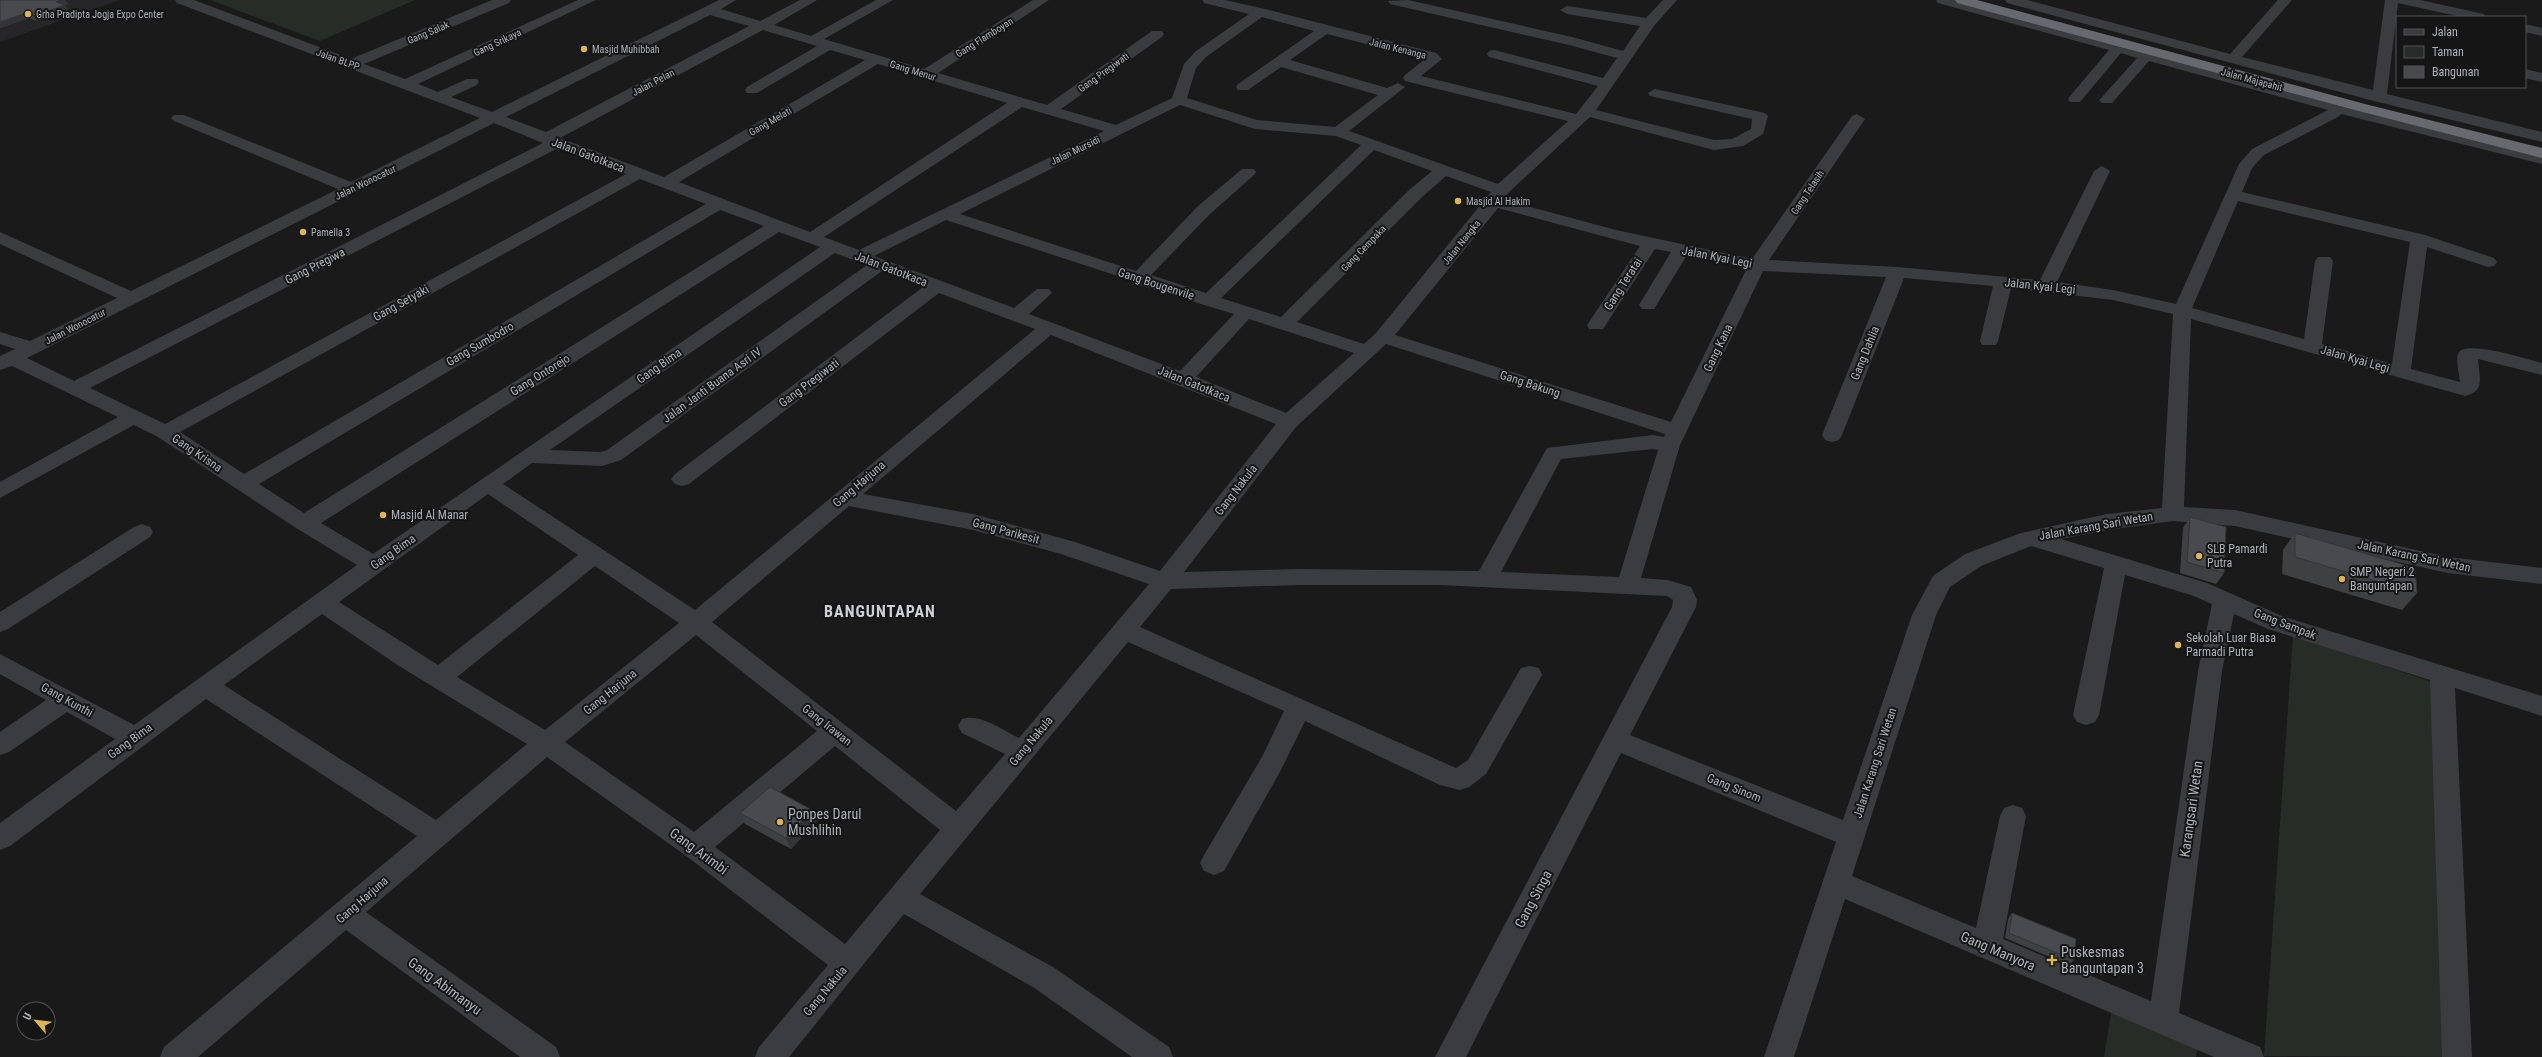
<svg xmlns="http://www.w3.org/2000/svg" width="2542" height="1057" viewBox="0 0 2542 1057" font-family="'Roboto Condensed',sans-serif">
<rect width="100%" height="100%" fill="#1a1a1b"/>
<!-- built -->
<path fill="#262628" d="M 0,0 L 120,0 L 0,42 Z"/>
<!-- green -->
<path fill="#262d27" d="M 210,0 L 415,0 L 320,41 Z
M 2293,635 L 2441,685 L 2454,1057 L 2264,1056 Z
M 2113,1002 L 2198,1039 L 2196,1057 L 2104,1057 Z"/>
<g fill="none" stroke-linecap="round" stroke-linejoin="round">
<!-- minor -->
<path fill="#3b3c40" fill-rule="evenodd" d="M 175,0 L 194,0 L 351,59 L 492,0 L 511,0 L 509,3 L 364,64 L 405,79 L 578,0 L 596,0 L 418,84 L 438,92 L 467,79 L 477,79 L 479,82 L 477,85 L 451,97 L 492,112 L 719,0 L 736,0 L 721,9 L 760,21 L 800,0 L 817,0 L 774,25 L 811,36 L 876,0 L 893,0 L 824,39 L 924,69 L 1033,0 L 1049,0 L 938,73 L 1047,105 L 1152,31 L 1162,31 L 1164,34 L 1162,37 L 1061,109 L 1116,125 L 1172,98 L 1184,64 L 1196,51 L 1249,14 L 1204,3 L 1202,0 L 1225,0 L 1261,8 L 1436,53 L 1442,59 L 1421,76 L 1576,114 L 1598,86 L 1489,57 L 1487,54 L 1489,51 L 1494,50 L 1603,78 L 1617,58 L 1569,45 L 1390,4 L 1388,1 L 1408,0 L 1572,37 L 1623,51 L 1640,26 L 1567,14 L 1560,10 L 1567,6 L 1646,18 L 1663,0 L 1677,0 L 1654,26 L 1596,110 L 1714,140 L 1732,139 L 1751,129 L 1752,119 L 1650,96 L 1648,93 L 1655,89 L 1765,113 L 1768,116 L 1763,134 L 1743,146 L 1714,150 L 1590,117 L 1508,193 L 1504,200 L 1616,230 L 1752,259 L 1852,116 L 1857,114 L 1865,119 L 1769,260 L 1897,267 L 2040,280 L 2094,171 L 2102,166 L 2110,171 L 2057,282 L 2113,290 L 2176,304 L 2239,164 L 2252,149 L 2328,110 L 2149,61 L 2112,103 L 2102,103 L 2099,100 L 2102,97 L 2137,58 L 2121,53 L 2080,102 L 2070,102 L 2068,99 L 2070,96 L 2109,50 L 1938,3 L 1936,0 L 1958,0 L 2342,105 L 2542,154 L 2542,164 L 2341,114 L 2338,117 L 2264,155 L 2252,168 L 2242,192 L 2425,235 L 2494,258 L 2497,262 L 2494,266 L 2488,267 L 2427,247 L 2411,369 L 2460,382 C 2459,374 2456,362 2458,354 C 2463,338 2529,360 2542,363 L 2542,375 L 2478,359 C 2479,377 2486,391 2465,396 L 2191,319 L 2184,507 L 2235,510 L 2448,557 L 2542,568 L 2542,584 L 2448,573 L 2235,526 L 2173,521 L 2107,530 L 2061,539 L 2207,583 L 2284,617 L 2542,696 L 2542,716 L 2455,688 L 2472,1057 L 2442,1057 L 2430,680 L 2268,629 L 2234,614 L 2222,671 L 2179,1013 L 2260,1047 L 2264,1057 L 2214,1057 L 1845,899 L 1794,1057 L 1764,1057 L 1836,842 L 1621,753 L 1466,1057 L 1435,1057 L 1672,607 L 1673,600 L 1667,596 L 1440,585 L 1300,585 L 1171,589 L 1140,627 L 1456,768 L 1468,760 L 1521,668 L 1530,666 L 1539,668 L 1542,675 L 1486,774 L 1469,787 L 1460,790 L 1440,785 L 1305,721 L 1281,770 L 1224,871 L 1214,875 L 1204,871 L 1200,863 L 1204,855 L 1262,757 L 1284,711 L 1128,642 L 920,894 L 1053,967 L 1169,1047 L 1173,1057 L 1132,1057 L 1033,987 L 904,914 L 789,1057 L 755,1057 L 759,1047 L 828,965 L 685,855 L 547,757 L 366,912 L 556,1047 L 560,1057 L 520,1057 L 346,930 L 198,1057 L 160,1057 L 164,1047 L 417,836 L 206,699 L 10,846 L 0,850 L 0,823 L 115,739 L 67,712 L 9,752 L 0,755 L 0,732 L 46,700 L 0,674 L 0,654 L 134,725 L 357,565 L 296,528 L 158,437 L 134,425 L 0,498 L 0,482 L 118,417 L 12,366 L 0,370 L 0,356 L 15,349 L 0,344 L 0,332 L 30,341 L 117,298 L 0,244 L 0,232 L 131,291 L 338,189 L 174,121 L 171,118 L 174,115 L 184,115 L 351,182 L 480,118 L 177,3 ZM 710,15 L 749,26 L 546,132 L 506,117 ZM 1262,17 L 1314,31 L 1238,84 L 1236,87 L 1238,90 L 1248,90 L 1281,67 L 1378,95 L 1335,127 L 1257,120 L 1187,98 L 1196,68 L 1206,57 ZM 763,30 L 817,46 L 747,87 L 745,90 L 747,93 L 757,93 L 830,50 L 865,60 L 664,177 L 560,138 ZM 1327,34 L 1425,59 L 1405,75 L 1403,78 L 1405,81 L 1568,121 L 1498,184 L 1349,131 L 1405,87 L 1398,83 L 1387,88 L 1290,60 ZM 878,64 L 1007,103 L 810,232 L 679,182 ZM 1180,105 L 1255,129 L 1336,136 L 1361,145 L 1206,293 L 1151,275 L 1209,215 L 1254,175 L 1256,172 L 1254,169 L 1242,169 L 1197,207 L 1136,271 L 960,214 ZM 1022,107 L 1104,131 L 859,250 L 824,237 ZM 494,123 L 543,143 L 74,381 L 27,358 ZM 558,148 L 626,174 L 165,424 L 90,388 ZM 1374,150 L 1432,171 L 1409,190 L 1281,317 L 1221,298 ZM 1446,176 L 1491,192 L 1376,333 L 1364,344 L 1297,322 L 1421,198 ZM 640,179 L 706,204 L 244,474 L 180,432 ZM 2238,201 L 2410,242 L 2392,364 L 2322,344 L 2333,261 L 2330,257 L 2318,257 L 2315,261 L 2304,339 L 2192,308 ZM 1498,208 L 1640,246 L 1587,325 L 1589,329 L 1603,329 L 1655,249 L 1671,252 L 1639,305 L 1642,309 L 1654,309 L 1687,255 L 1747,268 L 1671,422 L 1395,335 ZM 720,210 L 764,226 L 304,513 L 259,484 ZM 946,220 L 1130,280 L 1132,283 L 1234,314 L 1180,371 L 1029,314 L 1052,293 L 1049,289 L 1037,289 L 1014,308 L 874,256 ZM 779,232 L 820,247 L 373,554 L 321,523 ZM 835,253 L 867,265 L 607,450 L 601,452 L 550,450 ZM 882,271 L 923,287 L 675,474 L 671,479 L 675,484 L 682,486 L 689,484 L 939,293 L 1035,329 L 695,610 L 503,484 L 532,463 L 602,466 L 621,460 ZM 1763,271 L 1886,277 L 1822,435 L 1825,440 L 1832,442 L 1839,440 L 1842,435 L 1904,278 L 1993,286 L 1980,341 L 1982,345 L 1996,345 L 1998,341 L 2011,288 L 2113,300 L 2173,314 L 2162,508 L 2107,514 L 2021,533 L 1965,554 L 1933,576 L 1912,615 L 1843,820 L 1630,735 L 1696,607 L 1697,600 L 1691,587 L 1668,580 L 1641,578 L 1680,445 ZM 1249,319 L 1354,353 L 1286,413 L 1196,377 ZM 1051,335 L 1276,424 L 1160,571 L 1075,542 L 973,514 L 863,494 ZM 1386,344 L 1665,434 L 1664,437 L 1653,435 L 1547,448 L 1479,571 L 1300,569 L 1184,572 L 1296,427 ZM 1653,449 L 1658,450 L 1619,577 L 1501,572 L 1561,459 ZM 488,494 L 578,555 L 438,665 L 339,602 ZM 849,506 L 973,530 L 1061,554 L 1149,584 L 1019,738 C 1002,730 980,713 962,719 L 958,726 L 962,733 L 1005,754 L 956,811 L 712,622 ZM 2031,546 L 2104,568 L 2073,715 L 2077,722 L 2086,725 L 2095,722 L 2099,715 L 2125,575 L 2191,595 L 2212,604 L 2198,671 L 2151,1001 L 2003,939 L 2026,816 L 2022,808 L 2013,805 L 2004,808 L 2000,816 L 1976,928 L 1852,876 L 1936,615 L 1950,587 L 1981,566 ZM 595,566 L 679,623 L 545,730 L 457,677 ZM 322,614 L 399,666 L 527,744 L 436,820 L 224,685 ZM 696,635 L 817,731 L 694,832 L 565,742 ZM 835,746 L 940,830 L 845,944 L 715,847 Z
M 2005,0 L 2027,0 L 2230,54 L 2278,0 L 2292,0 L 2242,57 L 2373,90 L 2385,0 L 2420,0 L 2484,14 L 2486,17 L 2461,17 L 2398,3 L 2387,94 L 2542,132 L 2542,142 L 2374,101 L 2007,3 Z
M 2525,24 L 2542,28 L 2542,36 L 2525,32 Z
M 2525,69 L 2542,73 L 2542,82 L 2525,78 Z
M 142,524 L 150,527 L 153,532 L 150,537 L 8,629 L 0,632 L 0,612 L 134,527 Z"/>
<!-- highway -->
<path fill="#686970" fill-rule="evenodd" d="M 1955,0 L 1977,0 L 2365,104 L 2542,148 L 2542,158 L 2355,110 L 1957,3 Z"/>
</g>
<!-- wall -->
<path fill="#3f4042" d="M 0,0 L 65,0 L 68,4 L 64,5 L 68,10 L 37,21 L 29,18 L 0,28 Z
M 2190,517 L 2224,573 L 2216,584 L 2180,573 L 2183,528 Z
M 2295,533 L 2417,593 L 2402,610 L 2282,574 L 2283,550 Z
M 812,810 L 817,821 L 791,849 L 745,824 L 740,813 Z
M 2012,913 L 2074,960 L 2069,965 L 2005,938 L 2008,919 Z"/>
<!-- shaded-wall -->
<path fill="#333436" d="M 62,0 L 65,0 L 68,4 L 58,7 L 56,2 Z
M 65,5 L 68,10 L 37,21 L 34,16 Z
M 26,13 L 29,18 L 0,28 L 0,22 Z
M 812,810 L 817,821 L 791,849 L 786,838 Z"/>
<!-- building -->
<path fill="#494a4d" stroke="#333436" d="M 0,0 L 62,0 L 56,2 L 65,5 L 34,16 L 26,13 L 0,22 Z
M 2190,517 L 2226,527 L 2224,573 L 2187,562 Z
M 2295,533 L 2415,568 L 2417,593 L 2295,557 Z
M 770,787 L 812,810 L 786,838 L 740,813 Z
M 2012,913 L 2076,939 L 2074,960 L 2009,933 Z"/>
<!-- markers -->
<g fill="#deb54f" stroke="#151516" stroke-width="1.5">
<circle cx="28" cy="14" r="4"/>
<circle cx="584" cy="49" r="4"/>
<circle cx="1458" cy="201" r="4"/>
<circle cx="303" cy="232" r="4"/>
<circle cx="383" cy="515" r="4"/>
<circle cx="2199" cy="556" r="4"/>
<circle cx="2342" cy="579" r="4"/>
<circle cx="2178" cy="645" r="4"/>
<circle cx="780" cy="822" r="4"/>
<path d="M2050 954h4v4h4v4h-4v4h-4v-4h-4v-4h4z"/>
</g>
<g text-anchor="middle" stroke-width="4" stroke-linejoin="round" paint-order="stroke">
<!-- far-poi labels -->
<g font-size="10" fill="#aeb1b9" stroke="#151516" text-anchor="start">
<text x="36" y="18">Grha Pradipta Jogja Expo Center</text>
<text x="592" y="53">Masjid Muhibbah</text>
<text x="1466" y="205">Masjid Al Hakim</text>
<text x="311" y="236">Pamella 3</text>
</g>
<!-- far-street labels -->
<g font-size="10" fill="#aeb1b9" stroke="#151516">
<text transform="translate(428 32) rotate(-23)" y="4">Gang Salak</text>
<text transform="translate(984 37) rotate(-32)" y="4">Gang Flamboyan</text>
<text transform="translate(497 42) rotate(-25)" y="4">Gang Srikaya</text>
<text transform="translate(1398 48) rotate(14)" y="4">Jalan Kenanga</text>
<text transform="translate(338 59) rotate(20)" y="4">Jalan BLPP</text>
<text transform="translate(913 70) rotate(17)" y="4">Gang Menur</text>
<text transform="translate(1103 72) rotate(-36)" y="4">Gang Pregiwati</text>
<text transform="translate(2252 79) rotate(15)" y="4">Jalan Majapahit</text>
<text transform="translate(653 82) rotate(-28)" y="4">Jalan Pelan</text>
<text transform="translate(770 121) rotate(-30)" y="4">Gang Melati</text>
<text transform="translate(1075 150) rotate(-26)" y="4">Jalan Mursidi</text>
<text transform="translate(365 182) rotate(-26)" y="4">Jalan Wonocatur</text>
<text transform="translate(1807 192) rotate(-56)" y="4">Gang Telasih</text>
<text transform="translate(1461 242) rotate(-51)" y="4">Jalan Nangka</text>
<text transform="translate(1363 248) rotate(-46)" y="4">Gang Cempaka</text>
<text transform="translate(75 326) rotate(-27)" y="4">Jalan Wonocatur</text>
</g>
<!-- street labels -->
<g font-size="12" fill="#aeb1b9" stroke="#151516">
<text transform="translate(588 155) rotate(21)" y="4">Jalan Gatotkaca</text>
<text transform="translate(1717 257) rotate(11)" y="4">Jalan Kyai Legi</text>
<text transform="translate(315 266) rotate(-27)" y="4">Gang Pregiwa</text>
<text transform="translate(891 269) rotate(21)" y="4">Jalan Gatotkaca</text>
<text transform="translate(1156 284) rotate(18)" y="4">Gang Bougenvile</text>
<text transform="translate(1623 284) rotate(-57)" y="4">Gang Teratai</text>
<text transform="translate(2040 286) rotate(6)" y="4">Jalan Kyai Legi</text>
<text transform="translate(401 303) rotate(-29)" y="4">Gang Setyaki</text>
<text transform="translate(480 344) rotate(-30)" y="4">Gang Sumbodro</text>
<text transform="translate(1718 348) rotate(-64)" y="4">Gang Kana</text>
<text transform="translate(1865 353) rotate(-68)" y="4">Gang Dahlia</text>
<text transform="translate(2355 359) rotate(16)" y="4">Jalan Kyai Legi</text>
<text transform="translate(659 366) rotate(-35)" y="4">Gang Bima</text>
<text transform="translate(540 375) rotate(-32)" y="4">Gang Ontorejo</text>
<text transform="translate(809 383) rotate(-37)" y="4">Gang Pregiwati</text>
<text transform="translate(1194 384) rotate(22)" y="4">Jalan Gatotkaca</text>
<text transform="translate(1530 384) rotate(18)" y="4">Gang Bakung</text>
<text transform="translate(712 385) rotate(-36)" y="4">Jalan Janti Buana Asri IV</text>
<text transform="translate(197 453) rotate(34)" y="4">Gang Krisna</text>
<text transform="translate(859 484) rotate(-40)" y="4">Gang Harjuna</text>
<text transform="translate(1236 490) rotate(-52)" y="4">Gang Nakula</text>
<text transform="translate(2096 526) rotate(-10)" y="4">Jalan Karang Sari Wetan</text>
<text transform="translate(1006 531) rotate(15)" y="4">Gang Parikesit</text>
<text transform="translate(393 552) rotate(-35)" y="4">Gang Bima</text>
<text transform="translate(2414 556) rotate(12)" y="4">Jalan Karang Sari Wetan</text>
<text transform="translate(2285 624) rotate(21)" y="4">Gang Sampak</text>
<text transform="translate(610 692) rotate(-39)" y="4">Gang Harjuna</text>
<text transform="translate(67 700) rotate(29)" y="4">Gang Kunthi</text>
<text transform="translate(827 725) rotate(38)" y="4">Gang Irawan</text>
<text transform="translate(130 741) rotate(-36)" y="4">Gang Bima</text>
<text transform="translate(1031 741) rotate(-50)" y="4">Gang Nakula</text>
<text transform="translate(1875 763) rotate(-72)" y="4">Jalan Karang Sari Wetan</text>
<text transform="translate(1734 788) rotate(22)" y="4">Gang Sinom</text>
<text transform="translate(362 900) rotate(-41)" y="4">Gang Harjuna</text>
<text transform="translate(825 991) rotate(-50)" y="4">Gang Nakula</text>
</g>
<!-- poi labels -->
<g font-size="12" fill="#aeb1b9" stroke="#151516" text-anchor="start">
<text x="391" y="519">Masjid Al Manar</text>
<text x="2207" y="553">SLB Pamardi<tspan x="2207" dy="14">Putra</tspan></text>
<text x="2350" y="576">SMP Negeri 2<tspan x="2350" dy="14">Banguntapan</tspan></text>
<text x="2186" y="642">Sekolah Luar Biasa<tspan x="2186" dy="14">Parmadi Putra</tspan></text>
</g>
<!-- near-street labels -->
<g font-size="14" fill="#aeb1b9" stroke="#151516">
<text transform="translate(2191 809) rotate(-82)" y="5">Karangsari Wetan</text>
<text transform="translate(699 851) rotate(36)" y="5">Gang Arimbi</text>
<text transform="translate(1533 899) rotate(-62)" y="5">Gang Singa</text>
<text transform="translate(1998 951) rotate(23)" y="5">Gang Manyora</text>
<text transform="translate(445 986) rotate(36)" y="5">Gang Abimanyu</text>
</g>
<!-- near-poi labels -->
<g font-size="14" fill="#aeb1b9" stroke="#151516" text-anchor="start">
<text x="788" y="819">Ponpes Darul<tspan x="788" dy="16">Mushlihin</tspan></text>
<text x="2061" y="957">Puskesmas<tspan x="2061" dy="16">Banguntapan 3</tspan></text>
</g>
<!-- district labels -->
<g font-size="16" font-weight="bold" letter-spacing="1" fill="#ced0d6" stroke="#151516">
<text x="880" y="617">BANGUNTAPAN</text>
</g>
</g>
<!-- legend -->
<rect x="2396" y="16" width="130" height="72" fill="#151516" stroke="#525357"/>
<rect x="2404" y="29" width="20" height="6" fill="#3b3c40" stroke="#525357"/>
<text x="2432" y="36" font-size="12" fill="#aeb1b9">Jalan</text>
<rect x="2404" y="46" width="20" height="12" fill="#262d27" stroke="#525357"/>
<text x="2432" y="56" font-size="12" fill="#aeb1b9">Taman</text>
<rect x="2404" y="66" width="20" height="12" fill="#494a4d" stroke="#525357"/>
<text x="2432" y="76" font-size="12" fill="#aeb1b9">Bangunan</text>
<!-- north arrow -->
<g transform="translate(36 1021) rotate(298)"><circle r="19" fill="#151516" stroke="#525357"/>
<path d="M0-3L7 15L0 10L-7 15Z" fill="#deb54f"/>
<text y="-6" font-size="11" font-weight="bold" text-anchor="middle" fill="#aeb1b9">U</text>
</g>
</svg>
